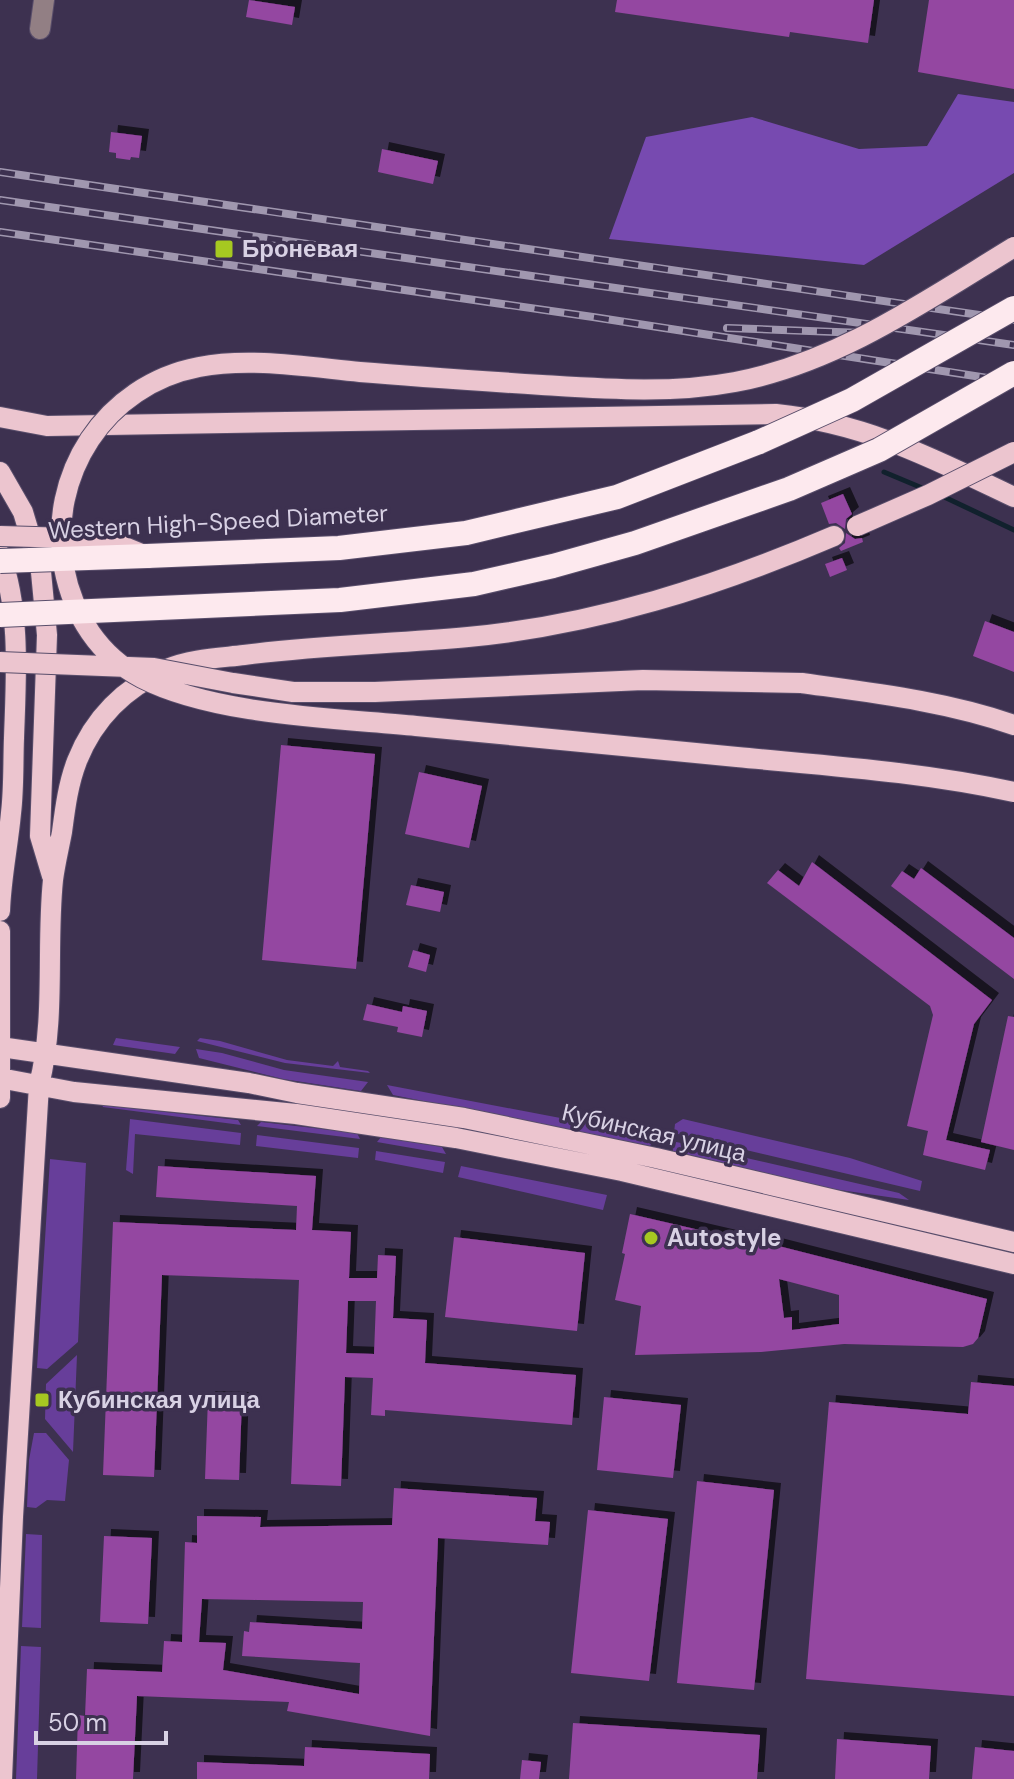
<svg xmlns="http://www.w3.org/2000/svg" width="1014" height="1779" viewBox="0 0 1014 1779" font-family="'DM Sans',sans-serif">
<defs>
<filter id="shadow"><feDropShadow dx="7" dy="-7" stdDeviation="0" flood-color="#0009"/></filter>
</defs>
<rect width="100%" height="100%" fill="#3d3150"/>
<!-- green -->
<path fill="#673e9a" d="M 116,1038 L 180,1047 L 175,1054 L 113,1045 Z
M 200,1038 L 220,1041 L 287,1060 L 333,1066 L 338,1061 L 340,1067 L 368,1071 L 370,1073 L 285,1063 L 197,1041 Z
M 196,1049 L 222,1053 L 284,1070 L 368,1082 L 361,1091 L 283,1079 L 199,1058 Z
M 387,1085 L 655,1136 L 650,1146 L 393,1095 Z
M 102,1105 L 238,1120 L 241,1125 L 103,1107 Z
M 130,1119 L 241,1133 L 240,1145 L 135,1134 L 133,1174 L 126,1170 Z
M 683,1119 L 850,1158 L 922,1181 L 920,1191 L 674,1133 L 675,1124 Z
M 261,1122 L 357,1133 L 360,1139 L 257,1126 Z
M 257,1135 L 359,1148 L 358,1158 L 256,1146 Z
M 381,1137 L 442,1147 L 446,1154 L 377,1142 Z
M 672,1141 L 899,1193 L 909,1200 L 833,1189 L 673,1151 Z
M 376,1151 L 445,1162 L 443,1173 L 375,1160 Z
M 50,1159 L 86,1163 L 78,1342 L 47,1369 L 37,1368 Z
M 461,1166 L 607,1195 L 603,1210 L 458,1177 Z
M 77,1355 L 73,1452 L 45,1419 L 46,1384 Z
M 34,1433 L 46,1433 L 69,1460 L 65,1501 L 47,1500 L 36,1508 L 27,1507 L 29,1460 Z
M 26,1534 L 42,1535 L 41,1628 L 22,1627 Z
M 21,1646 L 41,1647 L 37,1779 L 16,1779 Z"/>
<!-- forest -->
<path fill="#774ab0" d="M 958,94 L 1014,102 L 1014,173 L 864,265 L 609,239 L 646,137 L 752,117 L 859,149 L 927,146 Z"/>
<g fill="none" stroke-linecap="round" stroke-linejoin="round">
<!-- stream -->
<path stroke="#11212d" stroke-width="5" d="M 884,472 L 927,490
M 940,495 L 1014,530"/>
</g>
<!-- building -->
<path fill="#9446a1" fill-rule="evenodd" filter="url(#shadow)" d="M 249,0 L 295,7 L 292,25 L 246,17 Z
M 617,0 L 874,0 L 868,43 L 790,32 L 789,37 L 615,12 Z
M 929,0 L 1014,0 L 1014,89 L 918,72 Z
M 111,132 L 142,136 L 139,158 L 131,157 L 130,160 L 116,158 L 116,153 L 109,152 Z
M 382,149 L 438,161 L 433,184 L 378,172 Z
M 843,494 L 852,514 L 846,519 L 845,529 L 836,523 L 829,524 L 821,503 Z
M 846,533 L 855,539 L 862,538 L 863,542 L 841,551 L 839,548 L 845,543 Z
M 842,558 L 847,570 L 830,577 L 825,564 Z
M 985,621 L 1014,632 L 1014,672 L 973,656 Z
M 281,745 L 375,754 L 356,969 L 262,960 Z
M 419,772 L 482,786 L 469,848 L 405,834 Z
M 812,862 L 992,1000 L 974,1024 L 946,1140 L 990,1150 L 985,1170 L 923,1155 L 928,1131 L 907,1126 L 933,1015 L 930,1006 L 767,883 L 778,870 L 799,886 Z
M 921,868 L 1014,938 L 1014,979 L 891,886 L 902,871 L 914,879 Z
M 411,885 L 444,892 L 440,912 L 406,905 Z
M 413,950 L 430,955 L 426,972 L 408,967 Z
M 367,1004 L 402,1012 L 403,1006 L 427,1011 L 422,1037 L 397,1032 L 398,1027 L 363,1020 Z
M 1008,1016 L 1014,1017 L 1014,1150 L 981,1142 Z
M 158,1166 L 316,1176 L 312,1230 L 351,1232 L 349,1278 L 377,1278 L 378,1255 L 396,1256 L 393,1318 L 427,1320 L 425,1363 L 576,1375 L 572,1425 L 385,1410 L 385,1416 L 371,1415 L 373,1378 L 345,1377 L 341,1486 L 291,1484 L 299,1280 L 162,1275 L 154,1477 L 103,1475 L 113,1222 L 296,1230 L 297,1206 L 156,1197 ZM 348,1301 L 376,1301 L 374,1354 L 346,1353 Z
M 630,1214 L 747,1241 L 747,1238 L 987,1299 L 978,1338 L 973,1344 L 963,1347 L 844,1344 L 761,1352 L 635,1355 L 641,1306 L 615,1300 L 625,1254 L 622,1253 ZM 779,1279 L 839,1295 L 839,1324 L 792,1330 L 792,1317 L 784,1318 Z
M 454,1237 L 585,1253 L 577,1331 L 445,1317 Z
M 971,1382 L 1014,1386 L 1014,1696 L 806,1679 L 829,1402 L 968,1414 Z
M 604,1397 L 681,1405 L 673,1478 L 597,1470 Z
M 208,1398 L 242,1399 L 239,1480 L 205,1479 Z
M 697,1481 L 774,1490 L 754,1690 L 677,1683 Z
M 394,1488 L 537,1498 L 535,1521 L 550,1522 L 548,1545 L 438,1538 L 430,1736 L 287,1711 L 289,1702 L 137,1696 L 133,1779 L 76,1779 L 78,1715 L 85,1716 L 87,1669 L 162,1672 L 164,1641 L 182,1642 L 185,1542 L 197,1543 L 197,1516 L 261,1517 L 260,1527 L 392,1525 ZM 202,1599 L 363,1602 L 362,1629 L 250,1622 L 249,1632 L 244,1631 L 242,1656 L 360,1663 L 359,1694 L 223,1670 L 226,1643 L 199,1642 Z
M 588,1510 L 668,1519 L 649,1681 L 571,1673 Z
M 104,1536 L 152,1538 L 148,1624 L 100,1622 Z
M 573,1723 L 760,1735 L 757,1779 L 569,1779 Z
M 837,1739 L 931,1746 L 929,1779 L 835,1779 Z
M 305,1747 L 430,1754 L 429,1779 L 197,1779 L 197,1762 L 304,1766 Z
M 975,1747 L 1014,1751 L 1014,1779 L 972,1779 Z
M 522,1760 L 541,1762 L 539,1779 L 520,1779 Z"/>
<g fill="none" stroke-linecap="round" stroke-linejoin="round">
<defs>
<path id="minor" d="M 40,29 L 44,0"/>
<path id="major" d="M 0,417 L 47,426 L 776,414 C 865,423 934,459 1014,497
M 0,472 L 23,512 L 41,572 L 47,635 L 40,836 L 52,876
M 0,554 C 21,611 16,678 14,738 C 13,763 14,788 11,813 C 8,846 1,878 0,911
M 801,683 C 873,693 945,701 1014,725
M 0,931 L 0,1098
M 0,1047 L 249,1083 L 297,1093 L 464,1118 L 656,1158 L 1014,1242
M 0,1078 L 74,1092 L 296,1114 L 456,1138 L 622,1171 L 1014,1264
M 2,1779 L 13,1517 L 39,1085 C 56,1018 46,948 53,880 C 55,864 59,848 62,832 C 65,809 68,784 77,761 C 94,718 124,688 167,669 C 191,659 219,658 244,655 C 319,645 393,644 468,637 C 596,625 717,586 834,536"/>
<path id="highway" d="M 147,556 L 339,548 L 466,533 L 617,497 L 759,442"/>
</defs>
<!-- minor casing -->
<use href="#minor" stroke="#594e6b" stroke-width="22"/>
<!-- major casing -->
<use href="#major" stroke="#594e6b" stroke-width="22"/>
<!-- highway casing -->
<use href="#highway" stroke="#594e6b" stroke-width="26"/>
<!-- minor -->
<use href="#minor" stroke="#927f84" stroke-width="20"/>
<!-- major -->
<use href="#major" stroke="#ecc5cf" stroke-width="20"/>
<!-- highway -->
<use href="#highway" stroke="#fde9ee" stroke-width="24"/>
<defs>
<path id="rail" d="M 0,172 L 1014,320
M 0,200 L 1014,345
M 0,232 L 593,317 L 1014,382
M 727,328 L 863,333"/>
</defs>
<!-- rail casing -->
<use href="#rail" stroke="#a097af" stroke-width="8"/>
<!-- rail -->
<use href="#rail" stroke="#3d3150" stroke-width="5" stroke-dasharray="15" stroke-linecap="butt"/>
<defs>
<path id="major-bridge" d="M 1014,247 C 927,300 837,363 735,382 C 672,394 606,389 542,385 C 481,381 420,377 360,372 C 308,367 250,357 199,367 C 105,385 47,475 64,568 C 73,615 99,656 142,678 C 214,715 334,718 416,726 C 523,736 630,746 737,757 C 830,766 922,772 1014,792
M 857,526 L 928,495 L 1014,452
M 0,536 L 105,539 L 144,555
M 0,662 L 154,668 L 233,683 L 293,692 L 375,692 L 643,680 L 801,683"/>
<path id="highway-bridge" d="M 759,442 L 852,400 L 1014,308
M 0,561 L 147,556
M 0,615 L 340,600 L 474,584 L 553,566 L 635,543 L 789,489 L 879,450 L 1014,373"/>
</defs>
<!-- major-bridge casing -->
<use href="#major-bridge" stroke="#594e6b" stroke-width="22" stroke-linecap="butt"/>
<!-- highway-bridge casing -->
<use href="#highway-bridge" stroke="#594e6b" stroke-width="26" stroke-linecap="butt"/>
<!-- major-bridge -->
<use href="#major-bridge" stroke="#ecc5cf" stroke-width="20"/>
<!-- highway-bridge -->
<use href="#highway-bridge" stroke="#fde9ee" stroke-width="24"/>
</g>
<!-- markers -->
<g fill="#a6c821" stroke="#3d3150" stroke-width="3">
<rect x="214" y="239" width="20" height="20" rx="4"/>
<circle cx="651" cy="1238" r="8"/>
<rect x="34" y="1392" width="16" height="16" rx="4"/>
</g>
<g text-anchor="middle" stroke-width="7" stroke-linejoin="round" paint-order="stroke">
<!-- poi labels -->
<g font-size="24" font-weight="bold" fill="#d8d1e4" stroke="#3d3150" text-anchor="start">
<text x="242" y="257">Броневая</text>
<text x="667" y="1246">Autostyle</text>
<text x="58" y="1408">Кубинская улица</text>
</g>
<!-- street labels -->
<g font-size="24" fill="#d8d1e4" stroke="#3d3150">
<text transform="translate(218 522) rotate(-3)" y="8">Western High-Speed Diameter</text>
<text transform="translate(654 1133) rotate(13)" y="8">Кубинская улица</text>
</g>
</g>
<!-- scale -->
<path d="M36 1731v12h130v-12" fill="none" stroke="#d8d1e4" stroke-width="4"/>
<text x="48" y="1731" font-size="24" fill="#d8d1e4" stroke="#3d3150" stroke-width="6" paint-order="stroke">50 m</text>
</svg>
